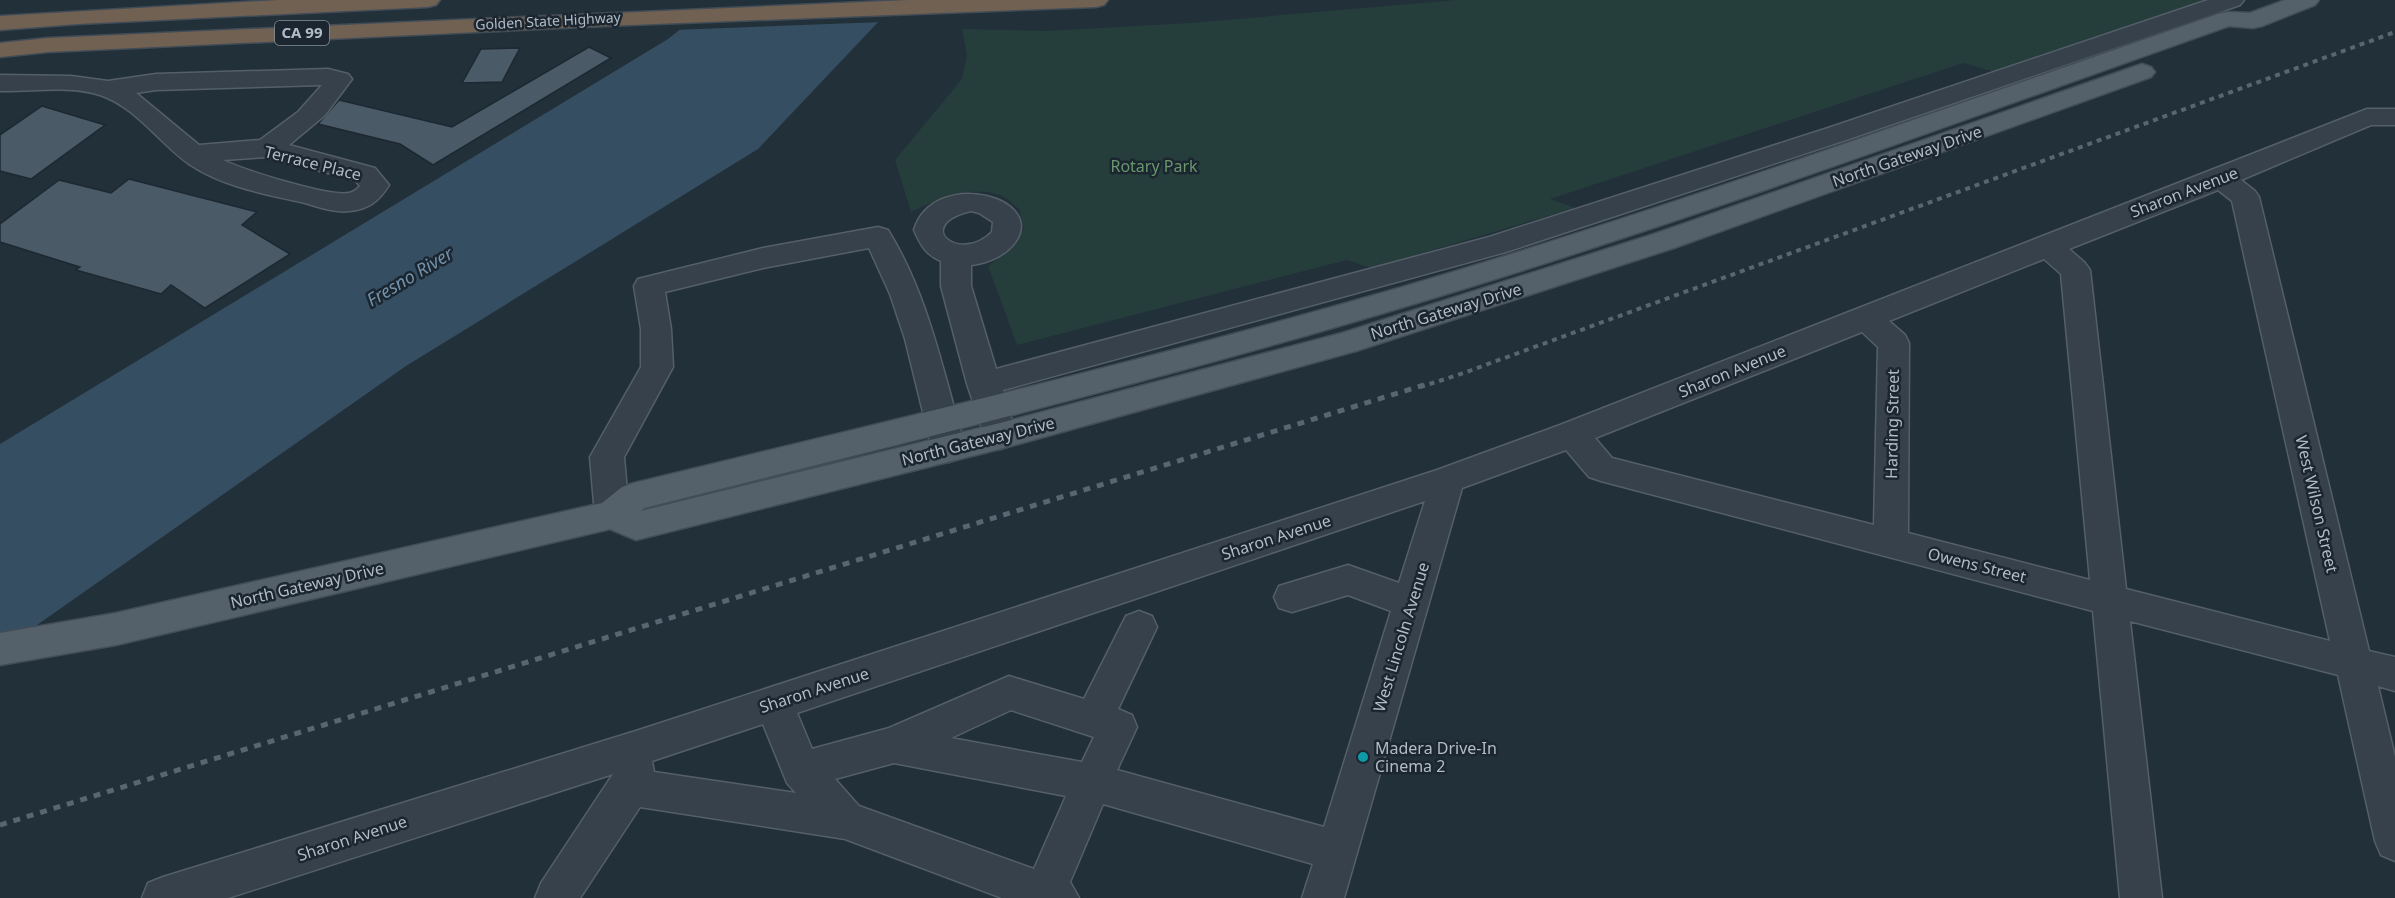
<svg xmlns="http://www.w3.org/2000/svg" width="2395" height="898" viewBox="0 0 2395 898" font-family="'Noto Sans',sans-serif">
<rect width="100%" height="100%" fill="#22303a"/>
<!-- green -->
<path fill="#253e3c" d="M 1455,0 L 2205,0 L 1995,72 L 1963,63 L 1550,199 L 1575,208 L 1378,266 L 1371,268 L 1347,260 L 1017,345 L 988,266 L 1011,249 L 1024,229 L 1019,209 C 1014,205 1007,198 1000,195 C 969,185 939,198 911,212 L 895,160 L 962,79 L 967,55 L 962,29 L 1047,31 L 1190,23 Z"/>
<!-- water -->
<path fill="#364e61" d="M 717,0 L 899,0 L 758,149 L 406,366 L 0,651 L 0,444 L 668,39 Z"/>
<!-- pier -->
<path fill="#22303a" d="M 712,0 L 902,0 L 882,22 L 674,30 Z"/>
<!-- building -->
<path fill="#4a5a66" stroke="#1d2832" stroke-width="1.5" d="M 589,47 L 611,58 L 433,165 L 400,144 L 318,124 L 339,100 L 452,127 Z
M 520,48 L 502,82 L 462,83 L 481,49 Z
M 42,106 L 105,125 L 31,179 L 0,171 L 0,135 Z
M 129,179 L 257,212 L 242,225 L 290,254 L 205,308 L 171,285 L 161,294 L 76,270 L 80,267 L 0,242 L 0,224 L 59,180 L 111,193 Z"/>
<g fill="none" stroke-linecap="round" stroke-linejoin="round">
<defs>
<path id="minor" d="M 2208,0 L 2244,0 L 2240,5 L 1846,140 L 1506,252 L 1003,390 L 1016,436 L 1012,445 L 1000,449 L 988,445 L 967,384 L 941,286 L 941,261 C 926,255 920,244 914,230 C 934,165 1054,199 1012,246 C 1002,257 985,264 971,265 L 971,286 L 996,369 L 1489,237 L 1828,128 ZM 971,211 L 979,213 L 993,222 L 992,232 C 959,265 912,225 971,211 Z
M 328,69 L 348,74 L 352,79 L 325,115 L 289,145 L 375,168 L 389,185 C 379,201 369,209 350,211 C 335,213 319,207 305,203 C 266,194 223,187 189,164 C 159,143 136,107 100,95 C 69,85 32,92 0,91 L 0,75 L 71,76 L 108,81 L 156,74 ZM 322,85 L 298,112 L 260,140 L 199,145 L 136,93 L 156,90 ZM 266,157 L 355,180 L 360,186 C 357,189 354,192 349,193 C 328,197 244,170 223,160 Z
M 2367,109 L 2395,109 L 2395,125 L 2371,125 L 2241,180 L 2255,191 L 2259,197 L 2369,651 L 2395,657 L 2395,691 L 2378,686 L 2395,757 L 2395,861 L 2381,855 L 2375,841 L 2338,675 L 2130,621 L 2162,898 L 2120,898 L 2093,611 L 1601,481 L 1589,477 L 1566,450 L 1462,488 L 1344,898 L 1302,898 L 1313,864 L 1103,804 L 1070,882 L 1079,898 L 1002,898 L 845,839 L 640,807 L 580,898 L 535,898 L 541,883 L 613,774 L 228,898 L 142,898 L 148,883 L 163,877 L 639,730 L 1437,470 L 1560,425 ZM 2218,190 L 2232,201 L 2330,641 L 2126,589 L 2090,270 L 2085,263 L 2069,249 ZM 2044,259 L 2061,274 L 2090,580 L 1908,533 L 1909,343 L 1905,335 L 1889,321 ZM 1862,332 L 1878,347 L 1874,525 L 1612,458 L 1595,438 ZM 1425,501 L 1399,583 L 1348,565 L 1279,586 L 1274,597 L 1279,608 L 1292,612 L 1348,595 L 1391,611 L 1324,827 L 1117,770 L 1137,727 L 1132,715 L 1118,709 L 1157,627 L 1152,616 L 1139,611 L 1126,616 L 1084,699 L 1009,676 L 889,728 L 812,749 L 797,713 ZM 1011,710 L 1094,737 L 1082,762 L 951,738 ZM 763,724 L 787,783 L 796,793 L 654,772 L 652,761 ZM 894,763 L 1066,796 L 1034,869 L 859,806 L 835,779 Z
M 878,227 L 888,230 C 930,298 943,374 966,449 L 961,458 L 949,462 L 937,458 L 932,449 L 905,339 L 890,294 L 869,248 L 763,268 L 665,292 L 671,329 L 673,367 L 624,457 L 629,515 L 624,525 L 612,529 L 600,525 L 595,515 L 590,457 L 641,367 L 641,329 L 634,286 L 638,279 L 763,248 Z"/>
<path id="major" d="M 2285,0 L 2319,0 L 2315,5 L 2262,26 L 2253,28 L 2229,26 C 1959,121 1691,221 1417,303 C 1162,380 903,443 644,508 L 641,511 L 1000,423 L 1342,333 L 1654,234 L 2133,67 L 2142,64 L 2151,67 L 2155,72 L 2151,77 L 1674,248 L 1356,351 L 1000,449 L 636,540 L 610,529 L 116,645 L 0,665 L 0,633 L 116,613 L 602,503 L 622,487 L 634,483 C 890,421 1146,361 1399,288 C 1675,207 1946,108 2218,14 L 2227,12 L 2250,13 Z"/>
<path id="highway" d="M 279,0 L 440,0 L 436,5 L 428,7 L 78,24 L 0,30 L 0,16 Z
M 909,0 L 1108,0 L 1104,5 L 1096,7 L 605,26 L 48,52 L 0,57 L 0,43 L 48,38 Z"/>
</defs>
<!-- minor casing -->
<use href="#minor" stroke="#545f69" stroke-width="3"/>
<!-- major casing -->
<use href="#major" stroke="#424d57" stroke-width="3"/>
<!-- highway casing -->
<use href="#highway" stroke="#414c56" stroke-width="3"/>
<!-- minor -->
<use href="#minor" fill="#36414b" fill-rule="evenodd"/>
<!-- major -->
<use href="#major" fill="#54616b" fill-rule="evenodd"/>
<!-- highway -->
<use href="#highway" fill="#716153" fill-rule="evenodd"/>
<!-- rail-far1 -->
<path stroke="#586672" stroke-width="4" stroke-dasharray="5 5" stroke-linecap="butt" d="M 1420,387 L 1458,375 L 2395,32"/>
<!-- rail -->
<path stroke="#586672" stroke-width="5" stroke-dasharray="7 7" stroke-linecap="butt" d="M 0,825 L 1424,385"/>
</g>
<!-- markers -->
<circle fill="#0f9aa8" stroke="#1b2630" stroke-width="2" cx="1363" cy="757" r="6"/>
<g text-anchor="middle" stroke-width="5" stroke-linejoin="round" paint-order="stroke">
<!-- far-street labels -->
<g font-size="14" fill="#b1bcc7" stroke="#1b2630">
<text transform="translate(548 21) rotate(-3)" y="5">Golden State Highway</text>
</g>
<!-- shield labels -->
<rect fill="#1b2630" stroke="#848f9a" stroke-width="1.5" x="275" y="21" width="54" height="24" rx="4.5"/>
<g font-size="15" font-weight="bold" fill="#b1bcc7">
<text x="302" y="38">CA 99</text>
</g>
<!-- street labels -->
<g font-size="16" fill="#b1bcc7" stroke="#1b2630">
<text transform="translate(1907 156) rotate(-19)" y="6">North Gateway Drive</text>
<text transform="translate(313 163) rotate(14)" y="6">Terrace Place</text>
<text transform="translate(2184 192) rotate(-21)" y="6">Sharon Avenue</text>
<text transform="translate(1446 311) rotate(-17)" y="6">North Gateway Drive</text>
<text transform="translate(1732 371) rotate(-22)" y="6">Sharon Avenue</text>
<text transform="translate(1892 424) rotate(-89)" y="6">Harding Street</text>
<text transform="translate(978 441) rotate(-14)" y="6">North Gateway Drive</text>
<text transform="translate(2317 504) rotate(77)" y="6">West Wilson Street</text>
<text transform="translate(1276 537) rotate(-18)" y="6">Sharon Avenue</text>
<text transform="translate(1977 565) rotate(14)" y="6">Owens Street</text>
<text transform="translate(307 585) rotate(-13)" y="6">North Gateway Drive</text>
<text transform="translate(1401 637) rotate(-73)" y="6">West Lincoln Avenue</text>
<text transform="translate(814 690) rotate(-18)" y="6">Sharon Avenue</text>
<text transform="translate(352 838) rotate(-18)" y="6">Sharon Avenue</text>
</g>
<!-- park labels -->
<g font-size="16" fill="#68976d" stroke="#1b2630">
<text x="1154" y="172">Rotary Park</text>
</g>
<!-- poi labels -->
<g font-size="16" fill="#b1bcc7" stroke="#1b2630" text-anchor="start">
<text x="1375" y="754">Madera Drive-In<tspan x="1375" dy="18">Cinema 2</tspan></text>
</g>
<!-- water labels -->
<g font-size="18" font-style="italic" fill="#7191aa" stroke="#1b2630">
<text transform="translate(410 277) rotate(-31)" y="6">Fresno River</text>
</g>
</g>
</svg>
